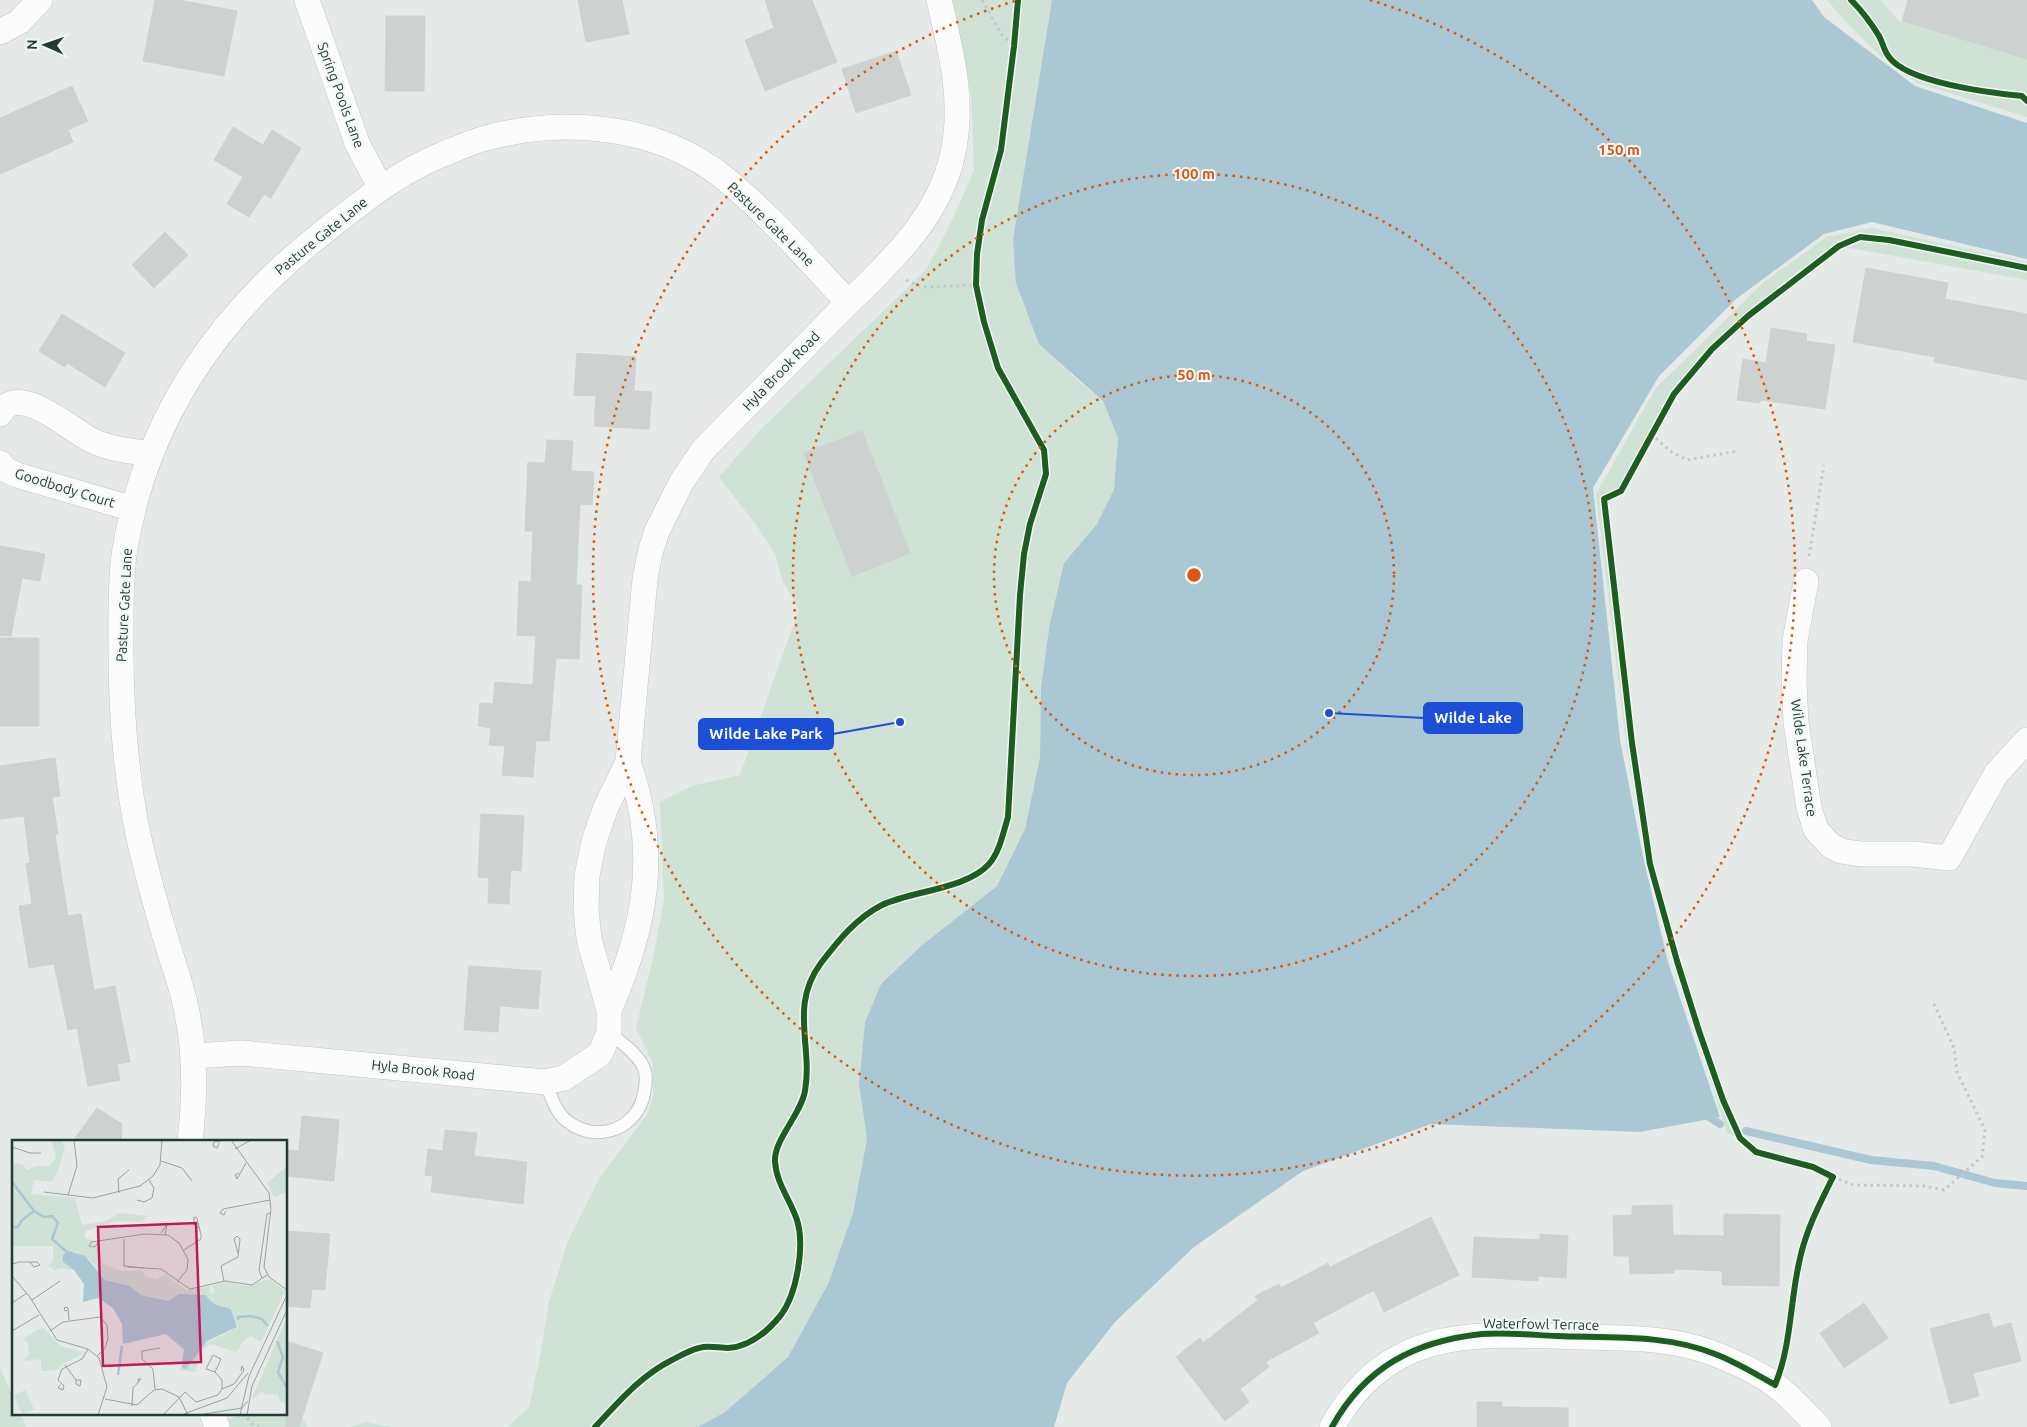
<svg xmlns="http://www.w3.org/2000/svg" width="2027" height="1427" viewBox="0 0 2027 1427" font-family="Ubuntu,sans-serif">
<rect width="100%" height="100%" fill="#e5e9e7"/>
<!-- green -->
<path fill="#d0e1d6" d="M 953,0 L 1052,0 L 1029,147 L 1070,374 L 1103,401 L 1118,438 L 1114,489 L 1097,524 L 1064,563 L 1041,687 L 1040,757 L 1025,829 L 997,886 L 921,946 L 881,984 L 865,1022 L 859,1084 L 867,1139 L 853,1213 L 828,1284 L 788,1357 L 725,1412 L 698,1427 L 508,1427 L 529,1407 L 541,1352 L 549,1302 L 568,1241 L 600,1177 L 647,1115 L 653,1096 L 653,1064 L 636,1028 L 654,954 L 664,900 L 660,802 L 692,786 L 740,775 L 799,609 L 783,582 L 775,554 L 757,526 L 719,477 L 759,431 L 926,270 L 950,225 L 974,170 L 971,94 Z
M 1827,0 L 1881,0 L 1899,21 L 2027,59 L 2027,117 L 1918,83 C 1883,62 1853,31 1827,0 Z
M 1872,228 L 2027,262 L 2027,280 L 1839,246 L 1748,316 L 1712,349 L 1674,394 L 1621,491 L 1604,499 L 1632,743 L 1650,864 L 1686,992 L 1723,1100 L 1740,1138 L 1727,1133 L 1669,947 L 1646,861 L 1626,743 L 1596,494 L 1656,388 L 1764,282 L 1827,237 Z
M 0,1368 L 14,1399 L 14,1413 L 20,1413 L 26,1427 L 0,1427 Z
M 248,1413 L 286,1413 L 302,1416 L 307,1427 L 224,1427 L 228,1419 Z
M 366,1422 L 392,1427 L 349,1427 Z"/>
<!-- water -->
<path fill="#aac8d3" d="M 1052,0 L 1812,0 L 1824,17 L 1915,86 L 2027,123 L 2027,259 L 1872,222 L 1824,234 L 1736,299 L 1659,376 L 1593,488 L 1620,740 L 1644,861 L 1668,962 L 1720,1117 L 1640,1132 L 1431,1124 L 1303,1171 L 1194,1247 L 1115,1322 L 1067,1383 L 1054,1427 L 698,1427 L 725,1412 L 788,1357 L 828,1284 L 853,1213 L 867,1139 L 859,1084 L 865,1022 L 881,984 L 921,946 L 997,886 L 1025,829 L 1040,757 L 1041,687 L 1050,623 L 1064,563 L 1097,524 L 1114,489 L 1118,438 L 1103,401 L 1039,344 L 1016,283 L 1013,240 Z"/>
<g fill="none" stroke-linecap="round" stroke-linejoin="round">
<!-- stream -->
<path stroke="#aac8d3" stroke-width="8" d="M 1703,1113 L 1720,1124
M 1746,1131 L 1871,1160 L 1934,1166 L 1995,1183 L 2027,1186"/>
</g>
<!-- building -->
<path fill="#cdd2d0" stroke="#ced2d0" d="M 155,0 L 179,0 L 237,11 L 224,76 L 143,61 Z
M 578,0 L 622,0 L 629,34 L 586,42 Z
M 765,0 L 812,0 L 837,62 L 765,91 L 745,40 L 774,28 Z
M 1908,0 L 2027,0 L 2027,59 L 1902,21 Z
M 386,16 L 425,16 L 424,91 L 385,91 Z
M 896,51 L 911,95 L 856,113 L 842,69 Z
M 72,86 L 88,121 L 68,130 L 73,142 L 0,174 L 0,118 Z
M 233,127 L 263,145 L 272,130 L 301,148 L 271,198 L 264,194 L 249,217 L 227,204 L 243,177 L 214,160 Z
M 165,232 L 188,255 L 154,288 L 132,265 Z
M 1866,268 L 1948,283 L 1945,299 L 2027,314 L 2027,380 L 1934,362 L 1935,357 L 1853,342 Z
M 62,314 L 125,353 L 105,387 L 67,363 L 65,367 L 39,351 Z
M 1771,328 L 1807,334 L 1806,341 L 1835,345 L 1825,409 L 1761,400 L 1760,403 L 1737,400 L 1743,359 L 1766,363 Z
M 577,353 L 636,357 L 634,391 L 652,392 L 649,429 L 594,426 L 596,396 L 574,395 Z
M 862,431 L 910,553 L 852,576 L 804,453 Z
M 547,440 L 573,441 L 571,471 L 594,472 L 592,505 L 580,504 L 576,585 L 582,585 L 579,659 L 556,658 L 549,741 L 536,741 L 533,777 L 502,775 L 505,746 L 489,745 L 491,728 L 478,726 L 480,703 L 493,704 L 495,682 L 533,685 L 536,636 L 517,635 L 519,581 L 531,582 L 533,531 L 525,531 L 528,462 L 545,463 Z
M 0,546 L 45,554 L 40,581 L 22,578 L 11,636 L 0,635 Z
M 0,638 L 39,638 L 39,726 L 0,726 Z
M 55,758 L 60,796 L 52,797 L 58,834 L 55,835 L 68,916 L 81,914 L 94,990 L 115,986 L 130,1062 L 117,1064 L 120,1080 L 88,1086 L 77,1028 L 68,1030 L 54,964 L 29,968 L 19,906 L 32,904 L 26,864 L 30,863 L 24,816 L 0,819 L 0,766 Z
M 481,814 L 524,816 L 521,871 L 511,870 L 509,904 L 488,903 L 489,878 L 478,877 Z
M 469,966 L 541,971 L 538,1009 L 500,1006 L 498,1032 L 464,1030 Z
M 97,1108 L 122,1124 L 121,1141 L 73,1141 Z
M 302,1116 L 339,1120 L 334,1181 L 286,1176 L 286,1150 L 299,1151 Z
M 445,1130 L 477,1133 L 474,1156 L 527,1162 L 523,1204 L 431,1192 L 433,1176 L 425,1175 L 428,1149 L 443,1151 Z
M 1672,1205 L 1673,1235 L 1724,1236 L 1724,1214 L 1780,1215 L 1779,1286 L 1722,1285 L 1722,1271 L 1674,1269 L 1674,1273 L 1630,1274 L 1629,1256 L 1614,1256 L 1613,1216 L 1632,1215 L 1632,1206 Z
M 1431,1217 L 1459,1275 L 1384,1312 L 1374,1290 L 1313,1323 L 1319,1333 L 1265,1362 L 1269,1367 L 1240,1389 L 1249,1402 L 1225,1421 L 1176,1357 L 1200,1338 L 1203,1343 L 1258,1300 L 1255,1296 L 1279,1284 L 1281,1288 L 1328,1263 L 1330,1267 Z
M 286,1231 L 330,1234 L 325,1290 L 312,1289 L 310,1308 L 286,1306 Z
M 1540,1234 L 1568,1236 L 1566,1278 L 1538,1276 L 1538,1281 L 1472,1277 L 1474,1237 L 1540,1240 Z
M 1864,1303 L 1888,1338 L 1844,1368 L 1820,1333 Z
M 1989,1313 L 1993,1328 L 2011,1323 L 2021,1361 L 1973,1373 L 1979,1396 L 1950,1404 L 1930,1329 Z
M 286,1341 L 323,1353 L 299,1427 L 286,1427 Z
M 1477,1402 L 1502,1402 L 1502,1407 L 1568,1408 L 1568,1427 L 1477,1427 Z"/>
<g fill="none" stroke-linecap="round" stroke-linejoin="round">
<defs>
<path id="service" d="M 545,1082 C 551,1095 555,1112 567,1121 C 594,1143 634,1131 643,1098 C 645,1090 647,1080 645,1071 C 640,1055 622,1043 609,1033"/>
<path id="minor" d="M 307,0 L 357,143 L 380,187
M 0,32 L 19,22 L 40,0
M 0,414 C 16,380 72,431 91,440 C 109,449 130,451 151,454
M 0,463 L 6,470 L 17,475 L 133,509
M 1806,581 L 1795,641 L 1794,684 L 1796,722 L 1809,808 L 1816,830 L 1831,846 L 1841,851 L 1861,854 L 1913,854 L 1949,858 L 1996,774 L 2027,740
M 609,1010 C 646,926 660,851 628,762
M 194,1056 L 241,1053 L 545,1082 L 564,1078 L 600,1054 L 609,1033 L 609,1010 L 589,939 L 586,910 L 587,876 L 594,841 L 606,807 L 628,762 L 645,579 L 650,553 L 657,531 L 681,483 L 703,450 C 745,407 787,365 829,322 C 876,274 936,227 952,157 C 965,104 951,51 939,0
M 190,1141 C 195,1098 196,1055 187,1013 C 183,989 174,966 167,943 C 155,903 143,861 135,819 C 125,764 121,707 121,651 C 121,619 120,586 124,555 C 144,422 217,316 321,234 C 359,204 395,174 441,155 C 456,149 471,142 486,138 C 565,117 658,125 723,177 C 769,214 808,260 848,302
M 212,1413 L 217,1427
M 1332,1427 C 1390,1323 1477,1334 1580,1337 C 1625,1338 1672,1337 1715,1354 C 1735,1362 1758,1372 1775,1385 C 1791,1396 1805,1413 1819,1427"/>
</defs>
<!-- service casing -->
<use href="#service" stroke="#c2c6c4" stroke-width="14"/>
<!-- minor casing -->
<use href="#minor" stroke="#c2c6c4" stroke-width="26"/>
<!-- path -->
<path stroke="#c2c9c7" stroke-width="3" stroke-dasharray="2.5 4" stroke-linecap="butt" d="M 982,0 L 1002,35 L 1014,46
M 1851,0 C 1862,11 1871,23 1879,36 C 1883,43 1884,51 1889,57 C 1908,83 1991,93 2022,96 L 2027,101
M 906,280 L 922,287 L 976,285
M 1651,434 L 1670,451 L 1687,460 L 1738,451
M 1809,556 L 1824,465
M 1833,1177 L 1854,1185 L 1924,1186 L 1944,1190 L 1982,1157 L 1985,1130 L 1957,1072 L 1954,1048 L 1933,1002
M 1784,1360 L 1799,1262 L 1811,1221 L 1833,1177 L 1813,1167 L 1756,1152 L 1740,1138 L 1723,1100 L 1699,1031 L 1677,961 L 1650,864 L 1632,743 L 1604,499 L 1621,491 L 1674,394 L 1712,349 L 1748,316 L 1839,246 L 1860,237 L 1889,240 L 2027,268
M 243,1413 L 252,1424 L 260,1427
M 595,1427 C 619,1402 640,1376 672,1360 C 680,1356 690,1350 699,1348 C 708,1345 719,1348 728,1348 C 750,1347 768,1331 781,1315 C 797,1293 805,1246 797,1220 C 790,1199 776,1183 775,1161 C 774,1140 801,1114 805,1091 C 813,1045 789,1006 821,963 C 838,941 856,918 882,905 C 911,891 967,889 989,864 C 1000,851 1003,833 1008,817 L 1020,595 L 1024,554 L 1030,524 L 1046,474 L 1044,450 L 998,368 L 984,322 L 976,285 L 977,254 L 982,220 L 1001,150 L 1014,46 L 1018,0"/>
<!-- service -->
<use href="#service" stroke="#fbfcfb" stroke-width="12"/>
<!-- minor -->
<use href="#minor" stroke="#fbfcfb" stroke-width="25"/>
<defs>
<path id="cycleway" d="M 1851,0 C 1862,11 1871,23 1879,36 C 1883,43 1884,51 1889,57 C 1908,83 1991,93 2022,96 L 2027,101
M 595,1427 C 619,1402 640,1376 672,1360 C 680,1356 690,1350 699,1348 C 708,1345 719,1348 728,1348 C 750,1347 768,1331 781,1315 C 797,1293 805,1246 797,1220 C 790,1199 776,1183 775,1161 C 774,1140 801,1114 805,1091 C 813,1045 789,1006 821,963 C 838,941 856,918 882,905 C 911,891 967,889 989,864 C 1000,851 1003,833 1008,817 L 1020,595 L 1024,554 L 1030,524 L 1046,474 L 1044,450 L 998,368 L 984,322 L 976,285 L 977,254 L 982,220 L 1001,150 L 1014,46 L 1018,0
M 1332,1427 C 1365,1367 1415,1341 1482,1334 C 1506,1332 1533,1335 1557,1336 C 1609,1338 1666,1334 1715,1354 C 1736,1362 1756,1374 1775,1385 C 1791,1347 1790,1303 1799,1263 C 1805,1232 1819,1205 1833,1177 L 1813,1167 L 1756,1152 L 1740,1138 L 1723,1100 L 1699,1031 L 1677,961 L 1650,864 L 1632,743 L 1604,499 L 1621,491 L 1674,394 L 1712,349 L 1748,316 L 1839,246 L 1860,237 L 1889,240 L 2027,268"/>
</defs>
<!-- cycleway casing -->
<use href="#cycleway" stroke="#f3f8f6" stroke-width="9"/>
<!-- cycleway -->
<use href="#cycleway" stroke="#1b5e20" stroke-width="6"/>
</g>
<!-- distance rings -->
<g fill="none" stroke="#de570e" stroke-width="2.5" stroke-dasharray="2.5 5">
<circle cx="1194" cy="575" r="200"/>
<circle cx="1194" cy="575" r="401"/>
<path d="M1370 0A601 601 0 1 1 1018 0"/>
</g>
<g text-anchor="middle" stroke-width="4" stroke-linejoin="round" paint-order="stroke">
<!-- street labels -->
<g font-size="14" fill="#243a37" stroke="#f3f8f6">
<text transform="translate(341 95) rotate(70)" y="5">Spring Pools Lane</text>
<text transform="translate(771 224) rotate(44)" y="5">Pasture Gate Lane</text>
<text transform="translate(321 236) rotate(-39)" y="5">Pasture Gate Lane</text>
<text transform="translate(781 371) rotate(-46)" y="5">Hyla Brook Road</text>
<text transform="translate(65 488) rotate(17)" y="5">Goodbody Court</text>
<text transform="translate(124 605) rotate(-87)" y="5">Pasture Gate Lane</text>
<text transform="translate(1804 758) rotate(82)" y="5">Wilde Lake Terrace</text>
<text transform="translate(423 1070) rotate(6)" y="5">Hyla Brook Road</text>
<text transform="translate(1541 1324) rotate(1)" y="5">Waterfowl Terrace</text>
</g>
</g>
<!-- overview -->
<g transform="translate(12 1140)">
<rect width="275" height="275" fill="#e5e9e7"/>
<path d="M 40,0 L 49,0 L 53,7 L 46,31 L 40,42 L 22,40 L 19,54 L 63,58 L 70,85 L 94,81 L 107,73 L 136,76 L 130,82 L 104,81 L 73,91 L 73,98 L 87,102 L 89,123 L 110,131 L 130,130 L 133,136 L 144,139 L 153,134 L 174,150 L 198,146 L 198,154 L 203,152 L 200,145 L 213,142 L 235,146 L 257,139 L 273,151 L 249,202 L 239,196 L 231,201 L 225,212 L 198,204 L 187,213 L 184,232 L 168,230 L 171,210 L 153,194 L 110,204 L 154,194 L 172,209 L 170,228 L 174,229 L 193,204 L 226,187 L 219,169 L 202,164 L 193,155 L 167,154 L 156,161 L 129,155 L 118,146 L 93,140 L 78,120 L 64,112 L 52,114 L 51,122 L 62,130 L 48,128 L 42,131 L 41,128 L 36,127 L 41,120 L 41,106 L 0,106 L 0,23 L 10,24 L 15,30 L 24,26 L 37,26 L 44,18 ZM 275,26 L 275,52 L 262,57 L 255,43 ZM 275,177 L 275,274 L 274,263 L 268,261 L 266,255 L 252,254 L 251,251 L 240,259 ZM 31,187 L 48,206 L 72,213 L 52,223 L 45,230 L 29,231 L 29,219 L 11,221 L 17,214 L 16,203 L 12,198 ZM 13,250 L 22,269 L 10,274 L 2,256 Z" fill="#d0e1d6"/>
<path d="M 57,111 L 73,116 L 93,140 L 118,146 L 129,155 L 156,161 L 167,154 L 193,155 L 202,164 L 219,169 L 225,187 L 195,201 L 174,229 L 170,228 L 172,209 L 154,194 L 111,204 L 110,184 L 101,168 L 86,158 L 71,162 L 72,144 L 62,130 L 51,122 L 51,115 Z" fill="#aac8d3"/>
<path fill="none" stroke="#aac8d3" stroke-width="2.5" d="M 0,42 L 22,71M 0,87 L 6,87 L 10,80 L 22,71 L 32,77 L 40,76 L 46,83 L 40,99 L 56,113M 226,180 L 226,177 L 239,176 L 250,179 L 256,186M 265,201 L 271,217 L 266,232 L 275,248M 106,235 L 110,206"/>
<path fill="none" stroke="#98a3a1" stroke-width="1" d="M 219,0 L 257,53 L 259,69 L 252,127 L 257,137 L 275,150M 207,3 L 205,8 L 201,6 L 202,2 L 213,0M 0,7 L 18,13 L 29,13M 223,9 L 239,0M 149,21 L 170,28 L 180,41M 227,33 L 223,35 L 225,39 L 234,23M 32,52 L 81,58 L 128,46 L 141,36 L 148,25 L 150,0M 107,53 L 106,39 L 117,30M 56,55 L 65,26 L 62,0M 125,60 L 132,62 L 140,58 L 142,48 L 137,40M 214,71 L 212,75 L 208,73 L 211,69 L 258,60M 149,93 L 155,84 L 153,95M 112,99 L 112,126 L 132,128M 86,102 L 83,107 L 77,106 L 79,102 L 133,94 L 156,95 L 167,103 L 176,119 L 175,130 L 165,142M 172,110 L 189,99 L 189,95 L 185,78 L 182,77 L 182,84 L 188,89M 0,124 L 7,122 L 25,122 L 28,125 L 22,127 L 18,122M 116,127 L 149,129 L 178,149 L 213,141 L 240,145 L 255,135M 0,136 L 17,156 L 45,200 L 76,209 L 87,218 L 95,247 L 86,275M 250,138 L 247,130 L 255,74 L 258,73M 212,141 L 209,126 L 226,117 L 228,99 L 225,96 L 222,99 L 226,113M 20,160 L 48,141M 0,163 L 15,153M 55,171 L 52,170 L 53,167 L 56,168 L 57,180M 0,191 L 27,175M 38,191 L 51,182 L 88,177 L 95,185 L 96,199 L 93,208 L 85,216M 53,225 L 64,240 L 64,244 L 68,246 L 69,240 L 64,240M 203,232 L 194,229 L 201,215 L 209,219 L 203,232 L 210,240 L 210,249M 48,245 L 46,248 L 51,250 L 52,246 L 46,240 L 50,229 L 70,219 L 76,209M 143,249 L 141,229 L 130,219 L 130,211 L 148,208M 93,259 L 125,265 L 142,250 L 150,249 L 167,257 L 176,275M 120,266 L 121,248 L 129,239 L 126,239 L 126,242M 151,275 L 173,252 L 184,262 L 206,255 L 210,249 L 222,244 L 232,230 L 230,226 L 229,231M 169,275 L 215,258 L 236,233M 186,275 L 230,268 L 236,261M 228,275 L 237,236 L 275,155M 235,275 L 240,246 L 275,170"/>
<path fill="#c2185b" fill-opacity="0.15" stroke="#c2185b" stroke-width="2.5" d="M 184,83 L 189,222 L 91,226 L 86,87 Z"/>
<rect width="275" height="275" fill="none" stroke="#243a37" stroke-width="2.5"/>
</g>
<circle cx="1194" cy="575" r="8" fill="#de570e" stroke="#f3f8f6" stroke-width="2.5"/>
<g font-size="15" text-anchor="middle" font-weight="bold" fill="#de570e" stroke="#f3f8f6" stroke-width="4" stroke-linejoin="round" paint-order="stroke">
<text x="1619" y="155">150 m</text>
<text x="1194" y="179">100 m</text>
<text x="1194" y="380">50 m</text>
</g>
<!-- callouts -->
<path fill="none" stroke="#1d4ed8" stroke-width="2" d="M1329 713L1424 718M900 722L833 734"/>
<g fill="#1d4ed8" stroke="#f3f8f6" stroke-width="2">
<circle cx="1329" cy="713" r="5"/>
<circle cx="900" cy="722" r="5"/>
</g>
<g fill="#1d4ed8" stroke="#1d4ed8" stroke-width="2">
<rect x="1424" y="703" width="98" height="30" rx="5"/>
<rect x="699" y="719" width="134" height="30" rx="5"/>
</g>
<g font-size="15" text-anchor="middle" font-weight="bold" fill="#fff">
<text x="1473" y="723">Wilde Lake</text>
<text x="766" y="739">Wilde Lake Park</text>
</g>
<!-- north arrow -->
<g transform="translate(45 45) rotate(272)" stroke="#f3f8f6" stroke-width="4" paint-order="stroke">
<path d="M0-4L9 19L0 12L-9 19Z" fill="#243a37"/>
<text y="-8" font-size="14" font-weight="bold" text-anchor="middle" fill="#243a37">N</text>
</g>
</svg>
